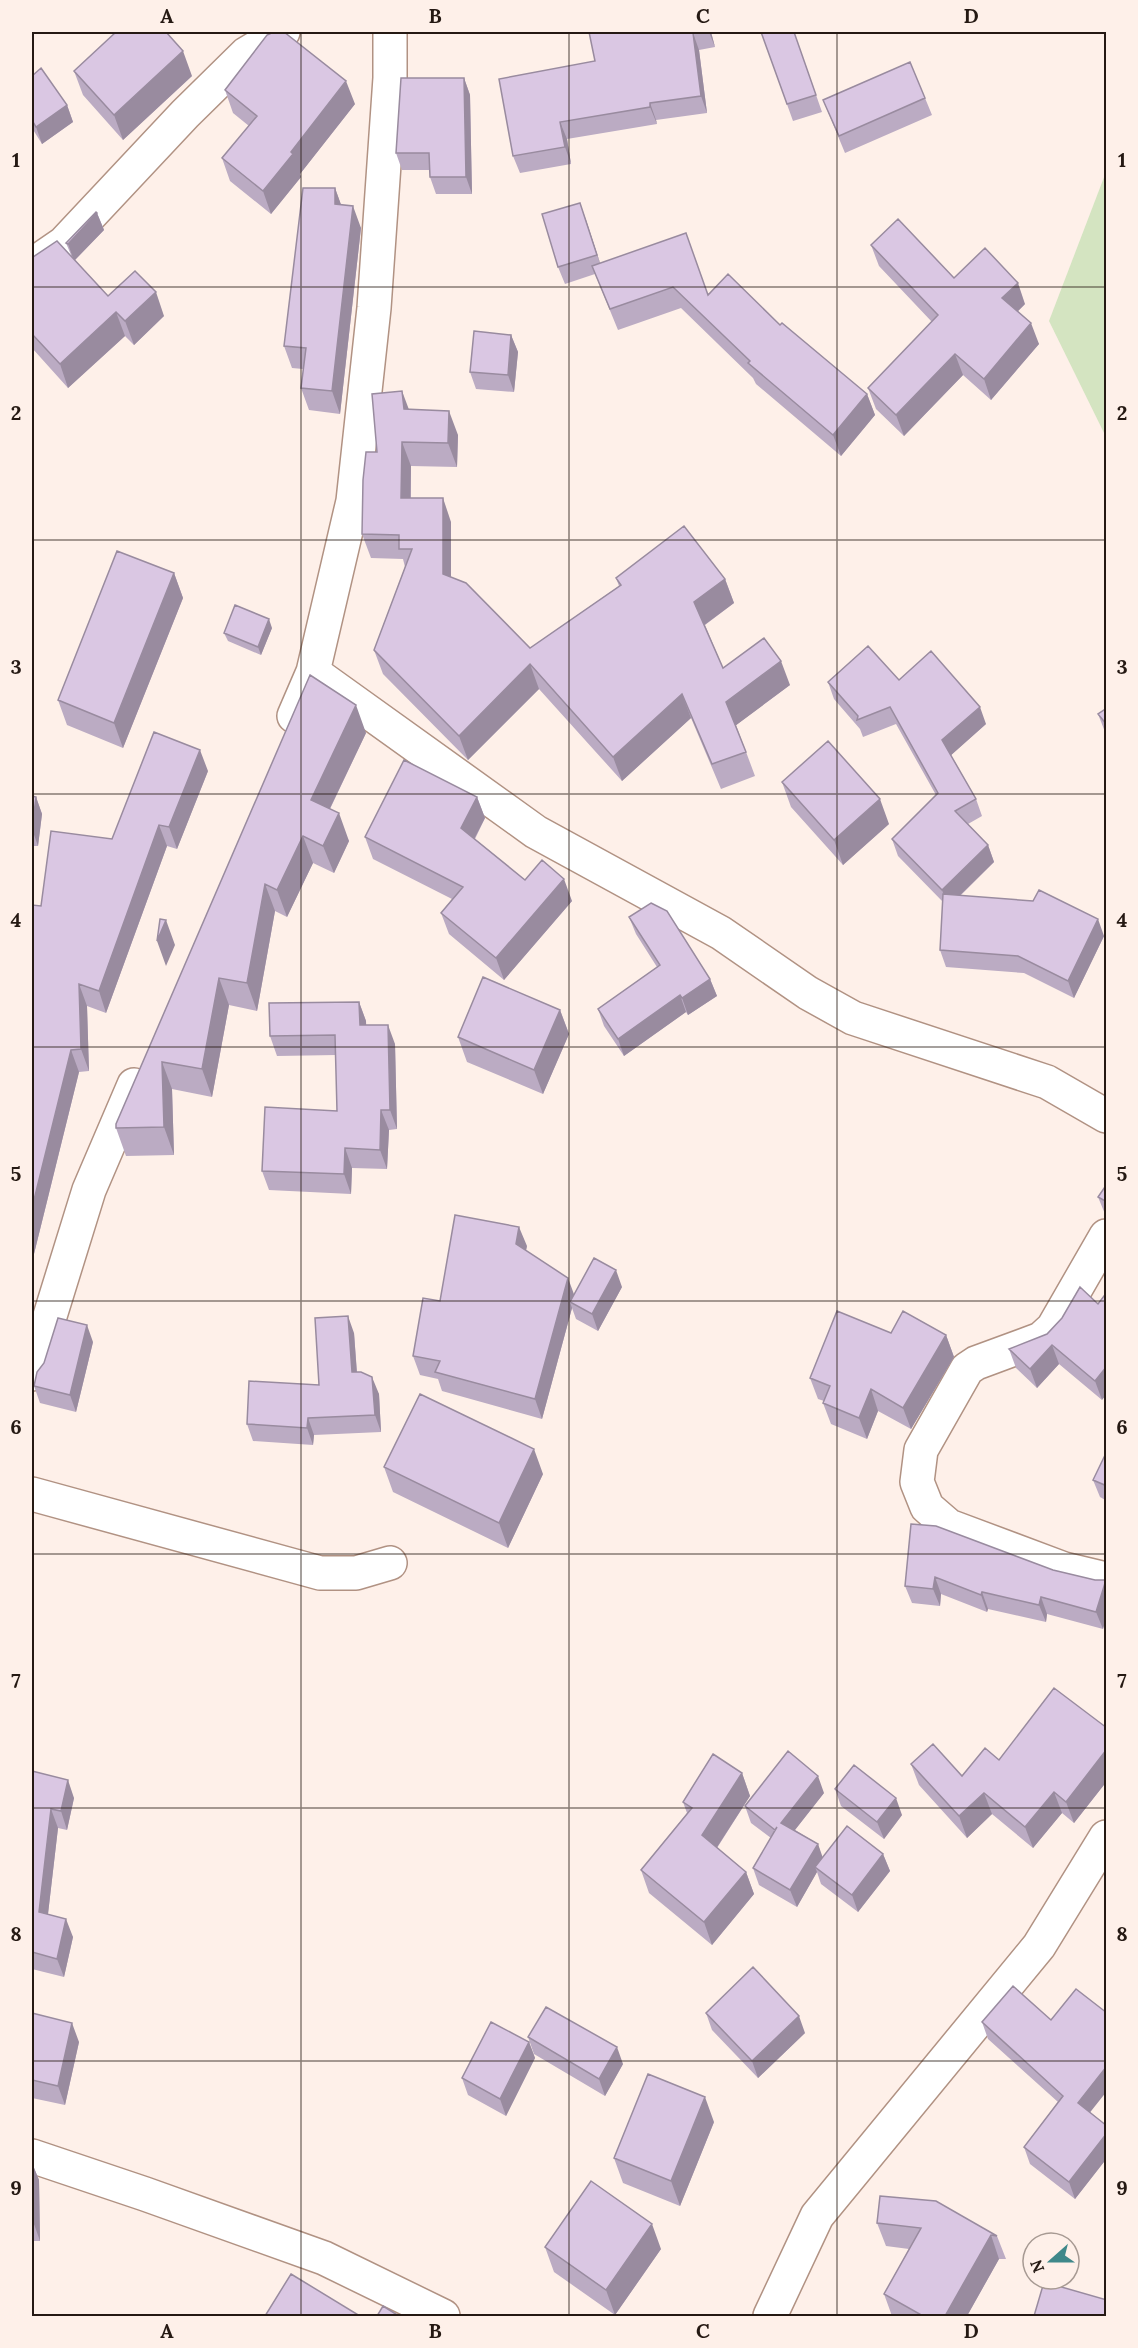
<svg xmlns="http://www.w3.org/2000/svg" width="1138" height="2348" viewBox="0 0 1138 2348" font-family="Lora,serif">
<rect width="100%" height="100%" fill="#fef0e9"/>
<!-- green -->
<path fill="#d4e4c1" d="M 1106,172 L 1106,437 L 1049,321 Z"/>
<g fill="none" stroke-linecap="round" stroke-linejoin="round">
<defs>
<path id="minor" d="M 32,265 L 64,243 L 185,114 L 246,54 L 283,32
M 313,672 L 536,832 L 721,933 L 808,993 L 853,1018 L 1047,1082 L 1106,1116
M 294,716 L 313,672 L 353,501 L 374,308 L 390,78 L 390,32
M 1106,1236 L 1053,1328 L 1041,1339 L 976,1363 L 967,1369 L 921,1450 L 917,1482 L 927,1507 L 949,1526 L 1064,1569 L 1106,1579
M 32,1374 L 89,1190 L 134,1085
M 32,1494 L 320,1573 L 356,1573 L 390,1563
M 32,2156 L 145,2194 L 324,2258 L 443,2316
M 770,2316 L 817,2216 L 1039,1946 L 1106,1837"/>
</defs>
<!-- minor casing -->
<use href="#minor" stroke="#b19283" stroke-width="36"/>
<!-- minor -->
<use href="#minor" stroke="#fff" stroke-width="33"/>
</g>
<!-- wall -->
<path fill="#bbabc3" d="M 589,32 L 711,32 L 715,47 L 699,50 L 707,113 L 656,120 L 657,124 L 567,139 L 571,164 L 520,173 L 513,156 L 595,61 Z
M 761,32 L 794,32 L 822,112 L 793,121 Z
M 74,71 L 192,76 L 123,140 L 83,95 Z
M 32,76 L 67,105 L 73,122 L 42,144 L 32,128 Z
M 464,78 L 470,95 L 472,194 L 436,194 L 430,177 L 430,170 L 402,170 L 396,153 Z
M 225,90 L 355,104 L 300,174 L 301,177 L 271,214 L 230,181 L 222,158 L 249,126 L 233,113 Z
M 925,98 L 932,115 L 845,153 L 823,100 Z
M 335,188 L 341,205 L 361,228 L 340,414 L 309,410 L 301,388 L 303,369 L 292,368 L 284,346 Z
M 97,213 L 104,230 L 75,260 L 108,296 L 164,316 L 134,345 L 125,336 L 68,388 L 32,348 L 32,257 L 71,255 L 66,243 Z
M 586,220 L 600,263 L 708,295 L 780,325 L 867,394 L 875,415 L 841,456 L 756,384 L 753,378 L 681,308 L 618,330 L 595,274 L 565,284 L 558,267 Z
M 871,245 L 954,278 L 1025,304 L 1018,311 L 1039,344 L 991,400 L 963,375 L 904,436 L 876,409 L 868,388 L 932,322 L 879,266 Z
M 511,335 L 518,352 L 514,392 L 476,389 L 470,372 Z
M 409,409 L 458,435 L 457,467 L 411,466 L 411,498 L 451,522 L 451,578 L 530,648 L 619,586 L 616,578 L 725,579 L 734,603 L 705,625 L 723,668 L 790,685 L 736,725 L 755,776 L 721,789 L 691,718 L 622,781 L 539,689 L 468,760 L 383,674 L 374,650 L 405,567 L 403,559 L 371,558 L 362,534 Z
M 174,573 L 183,598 L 123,748 L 67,725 L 58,700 Z
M 272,628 L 261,655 L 228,641 L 224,633 Z
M 310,675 L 366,733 L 330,809 L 349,841 L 334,873 L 313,863 L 287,917 L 275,911 L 257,1011 L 229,1005 L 212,1097 L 172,1089 L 174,1155 L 126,1156 L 116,1128 Z
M 899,680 L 986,724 L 951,755 L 976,799 L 982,816 L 968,824 L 988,845 L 994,862 L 960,896 L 1104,936 L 1074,998 L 1024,973 L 946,967 L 940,950 L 943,902 L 898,856 L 892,839 L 936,795 L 896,724 L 863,737 L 860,729 L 834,699 L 828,682 Z
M 1107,708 L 1107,737 L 1098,714 Z
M 208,771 L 177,849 L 167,846 L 106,1013 L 87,1006 L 89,1071 L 79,1072 L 32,1262 L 41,906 L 112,839 Z
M 782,782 L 889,824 L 843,865 L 791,807 Z
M 32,796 L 36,797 L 42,814 L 38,846 L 32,846 Z
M 477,797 L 485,818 L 475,839 L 525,880 L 572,901 L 504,980 L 449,934 L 441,913 L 452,899 L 373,859 L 365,837 Z
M 629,917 L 710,979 L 717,996 L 688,1015 L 686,1012 L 624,1056 L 604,1026 L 598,1009 L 657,967 L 636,934 Z
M 359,1002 L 366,1021 L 366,1025 L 395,1044 L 397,1129 L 389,1130 L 387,1169 L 352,1168 L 351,1194 L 269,1190 L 262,1171 L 337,1111 L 336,1055 L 277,1056 L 270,1036 Z
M 560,1010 L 569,1034 L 543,1094 L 467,1062 L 458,1037 Z
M 1107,1184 L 1107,1215 L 1105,1214 L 1098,1197 Z
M 527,1246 L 526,1250 L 574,1295 L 622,1287 L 598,1331 L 576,1319 L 572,1308 L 542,1419 L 442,1391 L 438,1379 L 420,1375 L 413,1356 L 440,1301 Z
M 1080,1287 L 1102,1400 L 1059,1364 L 1037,1388 L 1016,1368 L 1009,1349 L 1047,1334 L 1062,1318 Z
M 354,1333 L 357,1372 L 379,1394 L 381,1432 L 314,1435 L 313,1445 L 253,1441 L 247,1424 L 319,1385 Z
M 891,1333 L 946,1335 L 954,1357 L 911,1429 L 878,1411 L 867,1439 L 831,1424 L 823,1403 L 824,1401 L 818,1399 L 810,1378 Z
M 93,1342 L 76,1412 L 40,1403 L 34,1386 L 44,1363 Z
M 1107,1451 L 1107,1501 L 1100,1497 L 1093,1480 Z
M 384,1467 L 543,1474 L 508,1548 L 393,1492 Z
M 911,1524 L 1053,1570 L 1095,1580 L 1106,1580 L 1107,1583 L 1107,1615 L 1103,1629 L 1047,1614 L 1046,1622 L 988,1609 L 987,1612 L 941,1594 L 940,1606 L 912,1603 L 905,1586 Z
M 1107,1728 L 1107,1781 L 1074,1823 L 1062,1813 L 1033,1848 L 992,1814 L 967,1838 L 919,1785 L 911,1764 L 962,1776 L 999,1760 Z
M 32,1771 L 74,1798 L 67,1830 L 58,1828 L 48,1914 L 73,1937 L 64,1977 L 32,1969 Z
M 742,1773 L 750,1796 L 717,1848 L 746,1872 L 754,1894 L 712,1945 L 649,1893 L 641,1870 L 687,1813 L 683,1802 Z
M 835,1789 L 902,1815 L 884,1839 L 841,1806 Z
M 824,1793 L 795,1830 L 818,1844 L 822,1858 L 883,1854 L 890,1871 L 858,1912 L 821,1884 L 817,1872 L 797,1907 L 759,1885 L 753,1868 L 771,1838 L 751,1823 L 745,1806 Z
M 32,2013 L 79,2042 L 65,2105 L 32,2098 Z
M 706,2013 L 805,2033 L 758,2078 L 712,2030 Z
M 982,2022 L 1107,2126 L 1107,2158 L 1075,2199 L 1030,2164 L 1024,2147 L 1058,2102 L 988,2039 Z
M 528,2037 L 623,2064 L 605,2096 L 534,2054 Z
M 529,2042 L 535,2058 L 506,2116 L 468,2095 L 462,2078 Z
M 714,2122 L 680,2206 L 623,2183 L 614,2158 Z
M 32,2163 L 39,2180 L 40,2241 L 32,2241 Z
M 877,2223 L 997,2236 L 1006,2259 L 999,2259 L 967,2316 L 892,2316 L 884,2294 L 909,2249 L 886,2246 Z
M 545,2247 L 661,2249 L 615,2315 L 554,2272 Z"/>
<!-- shaded-wall -->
<path fill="#998b9f" d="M 709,32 L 711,32 L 715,47 Z
M 693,33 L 699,50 L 707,113 L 701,96 Z
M 183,51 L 192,76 L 123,140 L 114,115 Z
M 464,78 L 470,95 L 472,194 L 466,177 Z
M 346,81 L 355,104 L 300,174 L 301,177 L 271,214 L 263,191 L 291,152 Z
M 650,103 L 656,120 L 657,124 L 650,107 Z
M 67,105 L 73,122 L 42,144 L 36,127 Z
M 560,122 L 567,139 L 571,164 L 565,147 Z
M 335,188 L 343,210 L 335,204 Z
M 580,203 L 586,220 L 603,272 L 597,255 Z
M 353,206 L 361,228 L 340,414 L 332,391 Z
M 97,213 L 104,230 L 74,261 L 68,244 Z
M 1018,283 L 1025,304 L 1010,319 L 1002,298 Z
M 156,292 L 164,316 L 134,345 L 125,321 Z
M 116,312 L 125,336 L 68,388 L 60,364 Z
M 1031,323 L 1039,344 L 991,400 L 984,379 Z
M 511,335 L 518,352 L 514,392 L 508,375 Z
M 955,354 L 963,375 L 904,436 L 896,415 Z
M 402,391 L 411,415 L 404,409 Z
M 867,394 L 875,415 L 841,456 L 833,435 Z
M 449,411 L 458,435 L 457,467 L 448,443 Z
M 402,442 L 411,466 L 410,522 L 401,498 Z
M 443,498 L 451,522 L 451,598 L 443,574 Z
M 174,573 L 183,598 L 123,748 L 114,723 Z
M 725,579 L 734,603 L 703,626 L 694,602 Z
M 269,619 L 272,628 L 261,655 L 258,647 Z
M 781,661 L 790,685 L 735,726 L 726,702 Z
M 530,664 L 539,689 L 468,760 L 459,736 Z
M 682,694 L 691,718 L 622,781 L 613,757 Z
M 356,705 L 366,733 L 321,827 L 311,800 Z
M 980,707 L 986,724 L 949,757 L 942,740 Z
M 200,750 L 208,771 L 177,849 L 169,827 Z
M 36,797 L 42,814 L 38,846 L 32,829 Z
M 477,797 L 485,818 L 469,849 L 461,828 Z
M 880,799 L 889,824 L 843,865 L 834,840 Z
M 339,813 L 349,841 L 334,873 L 323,846 Z
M 159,825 L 167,846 L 106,1013 L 99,991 Z
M 303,836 L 313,863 L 287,917 L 277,890 Z
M 988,845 L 994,862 L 948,907 L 942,890 Z
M 564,879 L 572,901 L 504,980 L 496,958 Z
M 265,884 L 275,911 L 257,1011 L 247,983 Z
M 1098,919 L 1104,936 L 1074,998 L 1068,981 Z
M 166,920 L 175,945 L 166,966 L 157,941 Z
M 219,978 L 229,1005 L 212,1097 L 202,1069 Z
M 710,979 L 717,996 L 688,1015 L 682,998 Z
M 79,984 L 87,1006 L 89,1071 L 81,1049 Z
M 680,995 L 686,1012 L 624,1056 L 618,1039 Z
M 359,1002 L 366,1021 L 367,1045 L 360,1025 Z
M 560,1010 L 569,1034 L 543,1094 L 534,1070 Z
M 388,1025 L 395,1044 L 397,1129 L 390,1110 Z
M 71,1050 L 79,1072 L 32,1262 L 32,1208 Z
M 162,1062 L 172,1089 L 174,1155 L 164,1127 Z
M 381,1110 L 389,1130 L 387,1169 L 380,1150 Z
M 345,1148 L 352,1168 L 351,1194 L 344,1174 Z
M 519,1227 L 527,1246 L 523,1263 L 516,1244 Z
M 616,1270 L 622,1287 L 598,1331 L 592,1314 Z
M 568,1278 L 575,1297 L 570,1302 L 572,1308 L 542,1419 L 535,1399 Z
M 348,1316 L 354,1333 L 358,1389 L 352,1372 Z
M 87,1325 L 93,1342 L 76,1412 L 70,1395 Z
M 946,1335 L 954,1357 L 911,1429 L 903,1408 Z
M 1052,1345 L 1059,1364 L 1037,1388 L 1030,1369 Z
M 1107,1366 L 1107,1394 L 1102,1400 L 1095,1381 Z
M 372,1377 L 379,1394 L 381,1432 L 375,1415 Z
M 871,1389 L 878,1411 L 867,1439 L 859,1418 Z
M 308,1418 L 314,1435 L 313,1445 L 307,1428 Z
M 534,1449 L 543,1474 L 508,1548 L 499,1523 Z
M 935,1577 L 941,1594 L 940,1606 L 933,1589 Z
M 1106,1580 L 1107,1583 L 1107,1615 L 1103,1629 L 1096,1612 Z
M 982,1592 L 988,1609 L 987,1612 L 981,1595 Z
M 1041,1597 L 1047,1614 L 1046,1622 L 1039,1605 Z
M 1107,1749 L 1107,1781 L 1074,1823 L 1066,1802 Z
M 742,1773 L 750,1796 L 710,1858 L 702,1835 Z
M 818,1776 L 824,1793 L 787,1840 L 781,1823 Z
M 68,1780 L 74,1798 L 67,1830 L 61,1811 Z
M 1054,1792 L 1062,1813 L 1033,1848 L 1025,1827 Z
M 984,1793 L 992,1814 L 967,1838 L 959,1816 Z
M 896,1798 L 902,1815 L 884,1839 L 877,1822 Z
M 51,1809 L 58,1828 L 46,1931 L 39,1912 Z
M 818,1844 L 824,1861 L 815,1867 L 817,1872 L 797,1907 L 790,1890 Z
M 883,1854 L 890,1871 L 858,1912 L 852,1895 Z
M 746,1872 L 754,1894 L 712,1945 L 704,1922 Z
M 66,1919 L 73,1937 L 64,1977 L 57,1959 Z
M 799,2016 L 805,2033 L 758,2078 L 752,2061 Z
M 72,2023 L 79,2042 L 65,2105 L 58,2086 Z
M 529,2042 L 535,2058 L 506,2116 L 500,2099 Z
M 617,2047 L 623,2064 L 605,2096 L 599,2079 Z
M 1107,2066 L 1107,2091 L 1084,2120 L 1078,2103 Z
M 705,2097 L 714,2122 L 680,2206 L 671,2181 Z
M 1107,2133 L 1107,2158 L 1075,2199 L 1069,2182 Z
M 32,2163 L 39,2180 L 40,2241 L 34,2224 Z
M 652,2224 L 661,2249 L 615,2315 L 606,2290 Z
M 991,2235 L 999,2259 L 967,2316 L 945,2316 Z"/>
<!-- building -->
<path fill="#dac7e3" stroke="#998b9f" stroke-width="1.5" d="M 116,32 L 166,32 L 183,51 L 114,115 L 74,71 Z
M 274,32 L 284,32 L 346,81 L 291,152 L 293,154 L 263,191 L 222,158 L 257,116 L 225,90 L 267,35 Z
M 589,32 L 701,32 L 693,33 L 701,96 L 650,103 L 650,107 L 560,122 L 565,147 L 513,156 L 499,79 L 595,61 Z
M 761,32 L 794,32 L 816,95 L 787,104 Z
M 910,62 L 925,98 L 839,136 L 823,100 Z
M 41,68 L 67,105 L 36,127 L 32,120 L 32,76 Z
M 401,78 L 464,78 L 466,177 L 430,177 L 429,153 L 396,153 Z
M 303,188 L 335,188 L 335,204 L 353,206 L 332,391 L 301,388 L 306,348 L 284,346 Z
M 580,203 L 597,255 L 558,267 L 542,214 Z
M 96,212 L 97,213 L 68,244 L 66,243 Z
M 898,219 L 954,278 L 985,248 L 1018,283 L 1002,298 L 1031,323 L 984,379 L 955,354 L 896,415 L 868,388 L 938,315 L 871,245 Z
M 686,233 L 708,295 L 728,274 L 780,325 L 782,323 L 867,394 L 833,435 L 748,363 L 750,361 L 673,287 L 610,309 L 592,266 Z
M 57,241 L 108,296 L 135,271 L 156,292 L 125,321 L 116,312 L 60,364 L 32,334 L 32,257 L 33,257 Z
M 474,331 L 511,335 L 508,375 L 470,372 Z
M 402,391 L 404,409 L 449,411 L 448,443 L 402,442 L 401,498 L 443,498 L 443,574 L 466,583 L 530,648 L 621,585 L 616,578 L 684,526 L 725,579 L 694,602 L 723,668 L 764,638 L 781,661 L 726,702 L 746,752 L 712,764 L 682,694 L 613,757 L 530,664 L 459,736 L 374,650 L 412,549 L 399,549 L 399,535 L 362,534 L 363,480 L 366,452 L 377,452 L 372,394 Z
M 117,551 L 174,573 L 114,723 L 58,700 Z
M 235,605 L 269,619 L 258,647 L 224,633 Z
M 868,646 L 899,680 L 931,651 L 980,707 L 942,740 L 976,799 L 955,811 L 988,845 L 942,890 L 892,839 L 938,793 L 890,707 L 857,720 L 858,716 L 828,682 Z
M 310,675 L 356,705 L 311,800 L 339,813 L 323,846 L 303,836 L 277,890 L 265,884 L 247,983 L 219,978 L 202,1069 L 162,1062 L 164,1127 L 116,1128 L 116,1124 Z
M 1107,708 L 1107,725 L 1098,714 Z
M 154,732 L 200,750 L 169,827 L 159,825 L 99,991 L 79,984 L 81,1049 L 71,1050 L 32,1208 L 32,905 L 41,906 L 51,831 L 112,839 Z
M 828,741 L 880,799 L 834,840 L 782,782 Z
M 404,760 L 477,797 L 461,828 L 525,880 L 542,860 L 564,879 L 496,958 L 441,913 L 463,887 L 365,837 Z
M 32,796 L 36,797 L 32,829 Z
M 1039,890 L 1098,919 L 1068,981 L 1018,956 L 940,950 L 943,894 L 1033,901 Z
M 651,903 L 667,911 L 710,979 L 682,998 L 680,995 L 618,1039 L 598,1009 L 660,965 L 629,917 Z
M 160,919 L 166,920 L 157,941 Z
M 483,977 L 560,1010 L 534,1070 L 458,1037 Z
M 359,1002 L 360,1025 L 388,1025 L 390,1110 L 381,1110 L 380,1150 L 345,1148 L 344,1174 L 262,1171 L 265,1107 L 337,1111 L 335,1035 L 270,1036 L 269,1003 Z
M 1107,1184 L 1107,1202 L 1098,1197 Z
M 455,1215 L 519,1227 L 516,1244 L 568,1278 L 535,1399 L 435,1372 L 440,1361 L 413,1356 L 423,1298 L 440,1301 Z
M 594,1258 L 616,1270 L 592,1314 L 570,1302 Z
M 1080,1287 L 1098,1304 L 1107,1292 L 1107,1366 L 1095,1381 L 1052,1345 L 1030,1369 L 1009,1349 L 1047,1334 L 1062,1318 Z
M 837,1311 L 891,1333 L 903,1311 L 946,1335 L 903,1408 L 871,1389 L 859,1418 L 823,1403 L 830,1386 L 810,1378 Z
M 348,1316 L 352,1372 L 361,1372 L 372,1377 L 375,1415 L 308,1418 L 307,1428 L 247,1424 L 249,1381 L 319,1385 L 315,1318 Z
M 58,1318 L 87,1325 L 70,1395 L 34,1386 L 37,1372 L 44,1363 Z
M 420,1394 L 534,1449 L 499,1523 L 384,1467 Z
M 1107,1451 L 1107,1486 L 1093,1480 Z
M 911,1524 L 936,1526 L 1053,1570 L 1095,1580 L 1106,1580 L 1096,1612 L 1041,1597 L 1039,1605 L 982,1592 L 981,1595 L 935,1577 L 933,1589 L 905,1586 Z
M 1054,1688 L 1107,1728 L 1107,1749 L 1066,1802 L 1054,1792 L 1025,1827 L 984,1793 L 959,1816 L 911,1764 L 933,1744 L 962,1776 L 985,1748 L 999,1760 Z
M 788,1751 L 818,1776 L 781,1823 L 818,1844 L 790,1890 L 753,1868 L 777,1827 L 775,1830 L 745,1806 Z
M 713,1754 L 742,1773 L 702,1835 L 746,1872 L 704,1922 L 641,1870 L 692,1808 L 683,1802 Z
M 854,1765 L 896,1798 L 877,1822 L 835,1789 Z
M 32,1771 L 68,1780 L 61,1811 L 51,1809 L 39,1912 L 66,1919 L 57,1959 L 32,1952 Z
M 847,1826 L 883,1854 L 852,1895 L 815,1867 Z
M 753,1967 L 799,2016 L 752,2061 L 706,2013 Z
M 1013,1986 L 1051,2020 L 1076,1989 L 1107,2013 L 1107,2066 L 1078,2103 L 1107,2126 L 1107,2133 L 1069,2182 L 1024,2147 L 1063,2096 L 982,2022 Z
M 546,2007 L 617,2047 L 599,2079 L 528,2037 Z
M 32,2013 L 72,2023 L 58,2086 L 32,2080 Z
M 491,2022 L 529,2042 L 500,2099 L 462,2078 Z
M 648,2074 L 705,2097 L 671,2181 L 614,2158 Z
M 32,2163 L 34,2224 L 32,2224 Z
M 591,2181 L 652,2224 L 606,2290 L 545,2247 Z
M 880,2196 L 936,2201 L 997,2236 L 991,2235 L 945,2316 L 923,2316 L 884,2294 L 921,2228 L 877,2223 Z
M 291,2274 L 360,2316 L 265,2316 Z
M 1044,2282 L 1107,2300 L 1107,2316 L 1034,2316 Z
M 383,2306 L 399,2316 L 377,2316 Z"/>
<!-- grid -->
<path fill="none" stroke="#251913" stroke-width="1.5" stroke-opacity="0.55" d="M 301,32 L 301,2316M 569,32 L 569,2316M 837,32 L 837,2316M 32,287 L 1106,287M 32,540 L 1106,540M 32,794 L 1106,794M 32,1047 L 1106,1047M 32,1301 L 1106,1301M 32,1554 L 1106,1554M 32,1808 L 1106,1808M 32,2061 L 1106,2061"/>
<!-- border -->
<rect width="1138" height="2348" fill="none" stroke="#fef0e9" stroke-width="66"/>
<!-- north arrow -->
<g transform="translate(1051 2261) rotate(249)"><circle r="28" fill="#fef0e9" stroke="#a79a93" stroke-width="1.5"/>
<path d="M0-4.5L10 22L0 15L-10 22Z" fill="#3f888a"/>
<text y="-9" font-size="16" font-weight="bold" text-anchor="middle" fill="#251913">N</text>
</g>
<rect x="33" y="33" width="1072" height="2282" fill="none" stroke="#251913" stroke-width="2"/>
<g font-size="20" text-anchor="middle" font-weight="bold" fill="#251913">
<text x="167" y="23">A</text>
<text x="435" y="23">B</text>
<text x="703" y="23">C</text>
<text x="971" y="23">D</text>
<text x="16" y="167">1</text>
<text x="1122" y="167">1</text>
<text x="16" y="420">2</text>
<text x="1122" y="420">2</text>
<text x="16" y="674">3</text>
<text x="1122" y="674">3</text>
<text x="16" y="927">4</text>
<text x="1122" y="927">4</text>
<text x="16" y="1181">5</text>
<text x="1122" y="1181">5</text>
<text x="16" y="1434">6</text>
<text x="1122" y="1434">6</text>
<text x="16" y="1688">7</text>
<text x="1122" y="1688">7</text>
<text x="16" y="1941">8</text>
<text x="1122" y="1941">8</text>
<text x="16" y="2195">9</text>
<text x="1122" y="2195">9</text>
<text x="167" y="2338">A</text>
<text x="435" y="2338">B</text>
<text x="703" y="2338">C</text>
<text x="971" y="2338">D</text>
</g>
</svg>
